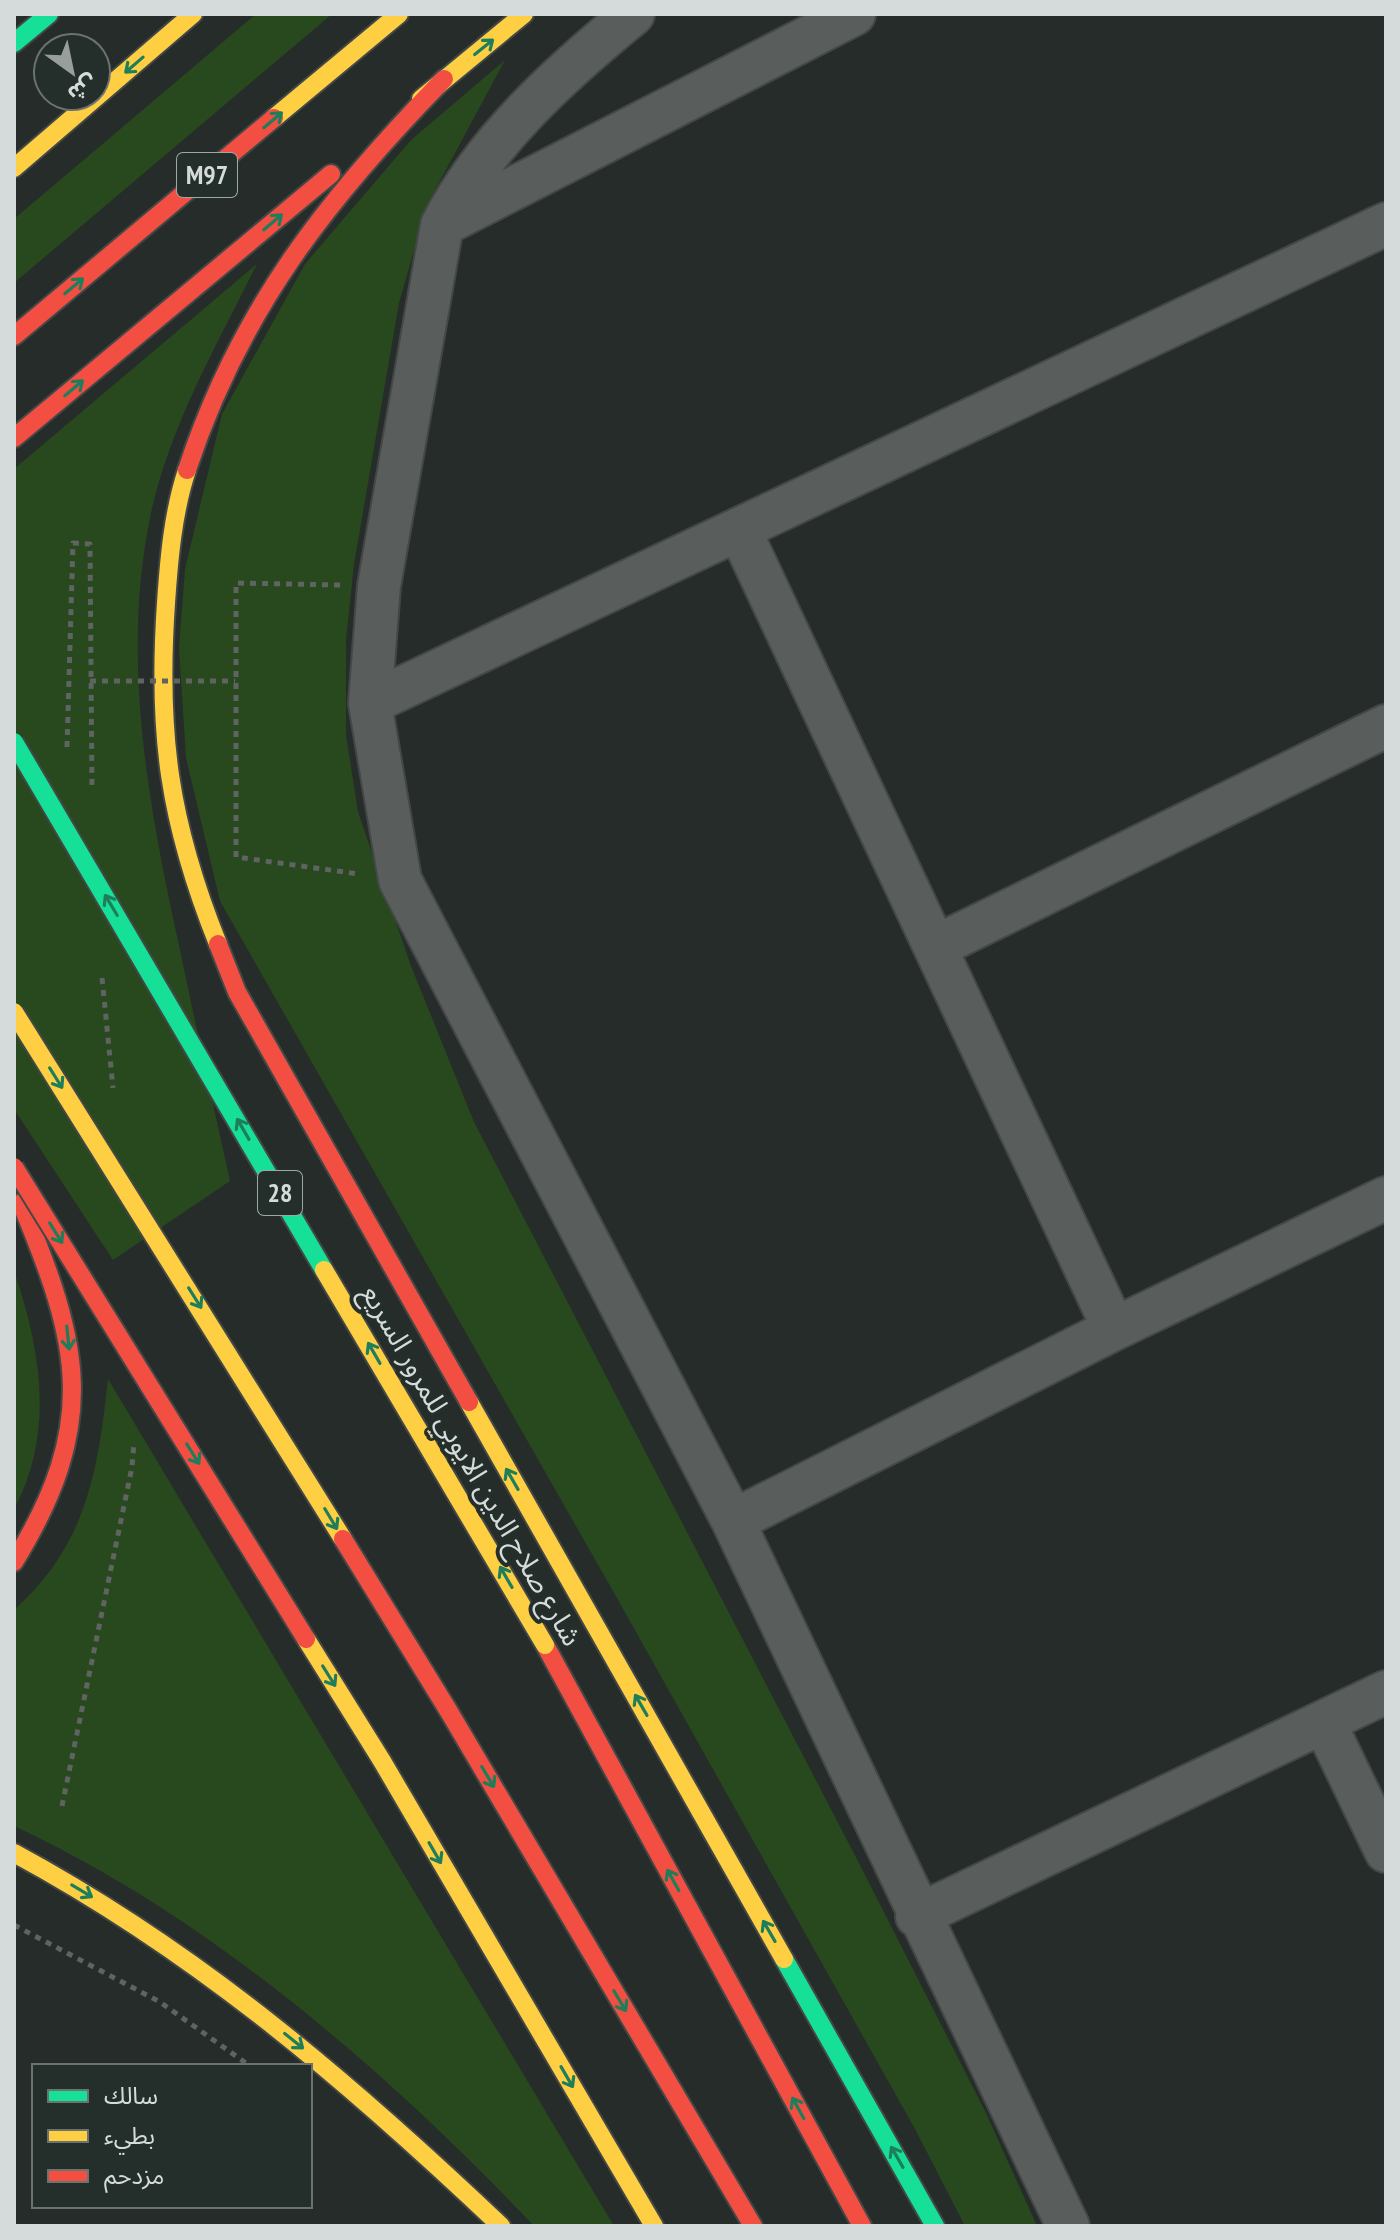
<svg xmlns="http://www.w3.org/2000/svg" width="1400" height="2240" viewBox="0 0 1400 2240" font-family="'PT Sans Narrow','Noto Sans Arabic',sans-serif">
<rect width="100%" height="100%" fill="#262c2a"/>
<!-- green -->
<path fill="#28491d" d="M 256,14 L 332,14 L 14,283 L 14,219 Z
M 505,60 L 427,205 L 399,303 L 354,564 L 346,640 L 346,735 L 358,812 L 411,966 L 474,1122 L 862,1869 L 986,2113 L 1037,2226 L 965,2226 L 915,2129 L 613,1591 L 220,901 L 186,758 L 179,648 L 185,569 L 222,414 L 305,264 L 411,140 Z
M 257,264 C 217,345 171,423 151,513 C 120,659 149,808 180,950 C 196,1027 213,1104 230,1181 L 113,1260 L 14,1109 L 14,469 Z
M 14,1271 C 41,1350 55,1433 14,1509 Z
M 108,1379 L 614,2226 L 534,2226 C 387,2071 208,1916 14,1826 L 14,1610 C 87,1545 98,1470 108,1379 Z"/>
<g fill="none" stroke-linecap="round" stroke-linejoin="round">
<defs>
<path id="street" d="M 633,14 C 561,73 485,141 442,225 L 379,586 L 370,703 L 400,880 L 733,1521 L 1068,2226
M 442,225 L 854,14
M 739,529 L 1114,1329
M 370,703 L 1386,224
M 935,947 L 1386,726
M 733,1521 L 1114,1329 L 1386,1198
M 1324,1722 L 1386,1851
M 917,1916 L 1386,1692"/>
<path id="fast" d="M 14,43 L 49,14
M 784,1959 L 935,2226"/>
<path id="slow" d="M 421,99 L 524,14
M 274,118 L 399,14
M 14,168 L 193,14
M 187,470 C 173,512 169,559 166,603 C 157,733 169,822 218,944
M 469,1402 L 784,1959
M 382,1761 L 654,2226
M 14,1853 C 199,1953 349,2082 501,2226"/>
<path id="jam" d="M 14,336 L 274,118
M 14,438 L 331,174
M 187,470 C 240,309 327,199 444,79
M 218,944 L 237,992 L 469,1402
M 14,1562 C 99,1424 81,1346 21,1203
M 545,1645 L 862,2226
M 448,1710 L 753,2226"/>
</defs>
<!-- street casing -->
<use href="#street" stroke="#434847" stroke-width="46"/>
<!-- fast casing -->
<use href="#fast" stroke="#434847" stroke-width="22"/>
<!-- slow casing -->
<use href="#slow" stroke="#434847" stroke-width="22"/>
<!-- jam casing -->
<use href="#jam" stroke="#434847" stroke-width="22"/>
<!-- path -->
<path stroke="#5f6362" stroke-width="5" stroke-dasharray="6 6" stroke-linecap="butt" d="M 340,585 L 236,583 L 236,857 L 359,874
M 67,747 L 73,543 L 90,544 L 92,790
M 102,978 L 113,1088
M 62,1806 L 132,1467 L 134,1442
M 14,1925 L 160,2002 L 250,2066"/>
<!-- street -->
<use href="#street" stroke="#595d5c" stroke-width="42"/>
<!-- fast -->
<use href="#fast" stroke="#16e098" stroke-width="18"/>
<!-- slow -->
<use href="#slow" stroke="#ffcf43" stroke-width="18"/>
<!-- jam -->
<use href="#jam" stroke="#f24e42" stroke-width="18"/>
<defs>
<path id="fast-bridge" d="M 14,742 L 324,1270"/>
<path id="slow-bridge" d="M 14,1012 L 343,1539
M 324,1270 L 545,1645
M 306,1639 L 382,1761"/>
<path id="jam-bridge" d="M 14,1167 L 306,1639
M 343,1539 L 448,1710"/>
</defs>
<!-- fast-bridge casing -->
<use href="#fast-bridge" stroke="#434847" stroke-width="22" stroke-linecap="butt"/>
<!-- slow-bridge casing -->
<use href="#slow-bridge" stroke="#434847" stroke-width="22" stroke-linecap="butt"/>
<!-- jam-bridge casing -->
<use href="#jam-bridge" stroke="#434847" stroke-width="22" stroke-linecap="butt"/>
<!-- path-bridge -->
<path stroke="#5f6362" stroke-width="5" stroke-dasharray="6 6" stroke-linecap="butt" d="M 90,681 L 235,681"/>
<!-- fast-bridge -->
<use href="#fast-bridge" stroke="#16e098" stroke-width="18"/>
<!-- slow-bridge -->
<use href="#slow-bridge" stroke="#ffcf43" stroke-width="18"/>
<!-- jam-bridge -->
<use href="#jam-bridge" stroke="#f24e42" stroke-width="18"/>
</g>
<!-- one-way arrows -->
<defs><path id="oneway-shaft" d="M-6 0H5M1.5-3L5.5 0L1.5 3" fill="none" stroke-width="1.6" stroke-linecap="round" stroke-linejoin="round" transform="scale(2)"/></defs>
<g stroke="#1e7e5c">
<use href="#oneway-shaft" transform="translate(484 47) rotate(-39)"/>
<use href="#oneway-shaft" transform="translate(134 65) rotate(139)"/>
<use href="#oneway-shaft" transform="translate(273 120) rotate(-40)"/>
<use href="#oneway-shaft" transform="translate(273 222) rotate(-40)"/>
<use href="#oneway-shaft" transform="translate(74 286) rotate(-40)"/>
<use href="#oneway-shaft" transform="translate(74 388) rotate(-40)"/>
<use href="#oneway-shaft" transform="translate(111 905) rotate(-121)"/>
<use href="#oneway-shaft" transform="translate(56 1078) rotate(58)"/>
<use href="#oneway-shaft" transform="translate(243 1129) rotate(-120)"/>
<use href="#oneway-shaft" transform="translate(56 1233) rotate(58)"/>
<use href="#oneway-shaft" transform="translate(195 1298) rotate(58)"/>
<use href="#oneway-shaft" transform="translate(68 1338) rotate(84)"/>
<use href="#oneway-shaft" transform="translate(374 1353) rotate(-120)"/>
<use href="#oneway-shaft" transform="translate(193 1454) rotate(58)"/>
<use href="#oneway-shaft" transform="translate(512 1479) rotate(-120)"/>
<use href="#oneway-shaft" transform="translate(331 1519) rotate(59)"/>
<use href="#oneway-shaft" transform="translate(506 1577) rotate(-120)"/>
<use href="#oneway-shaft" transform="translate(329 1676) rotate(58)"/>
<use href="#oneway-shaft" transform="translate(641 1705) rotate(-120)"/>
<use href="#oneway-shaft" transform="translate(488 1777) rotate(59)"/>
<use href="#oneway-shaft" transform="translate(435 1853) rotate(60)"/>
<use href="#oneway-shaft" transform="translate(673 1880) rotate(-119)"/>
<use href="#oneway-shaft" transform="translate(82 1891) rotate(31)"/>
<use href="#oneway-shaft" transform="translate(769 1931) rotate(-120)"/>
<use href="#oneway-shaft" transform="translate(620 2001) rotate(59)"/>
<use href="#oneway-shaft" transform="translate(294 2041) rotate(39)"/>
<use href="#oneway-shaft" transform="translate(567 2077) rotate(60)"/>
<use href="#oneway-shaft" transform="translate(798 2108) rotate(-119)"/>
<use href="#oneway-shaft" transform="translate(897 2157) rotate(-120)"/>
</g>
<g text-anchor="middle" stroke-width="8" stroke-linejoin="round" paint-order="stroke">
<!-- shield labels -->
<g fill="#242e2b" stroke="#a0a7a6" stroke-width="2">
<rect x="177" y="153" width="60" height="44" rx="6"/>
<rect x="258" y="1171" width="44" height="44" rx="6"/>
</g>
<g font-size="26" font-weight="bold" fill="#d5dbda">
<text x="207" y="184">M97</text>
<text x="280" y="1202">28</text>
</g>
<!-- street labels -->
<g font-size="28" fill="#d5dbda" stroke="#242e2b">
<text transform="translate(472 1465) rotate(60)" y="10">شارع صلاح الدين الايوبي للمرور السريع</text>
</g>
</g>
<!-- border -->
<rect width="1400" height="2240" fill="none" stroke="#d5dbda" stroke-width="32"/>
<!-- legend -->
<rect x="32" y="2064" width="280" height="144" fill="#242e2b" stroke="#6b7371" stroke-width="2"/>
<rect x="48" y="2090" width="40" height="12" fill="#16e098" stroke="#6b7371" stroke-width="2"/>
<text x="104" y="2104" font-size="24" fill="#d5dbda">سالك</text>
<rect x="48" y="2130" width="40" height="12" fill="#ffcf43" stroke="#6b7371" stroke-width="2"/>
<text x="104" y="2144" font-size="24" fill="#d5dbda">بطيء</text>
<rect x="48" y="2170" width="40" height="12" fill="#f24e42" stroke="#6b7371" stroke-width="2"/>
<text x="104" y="2184" font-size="24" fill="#d5dbda">مزدحم</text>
<!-- north arrow -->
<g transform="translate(72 72) rotate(147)"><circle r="38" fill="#242e2b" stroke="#6b7371" stroke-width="2"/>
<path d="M0-6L14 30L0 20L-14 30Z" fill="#989e9c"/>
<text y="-12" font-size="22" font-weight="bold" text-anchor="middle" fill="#d5dbda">ش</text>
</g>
</svg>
